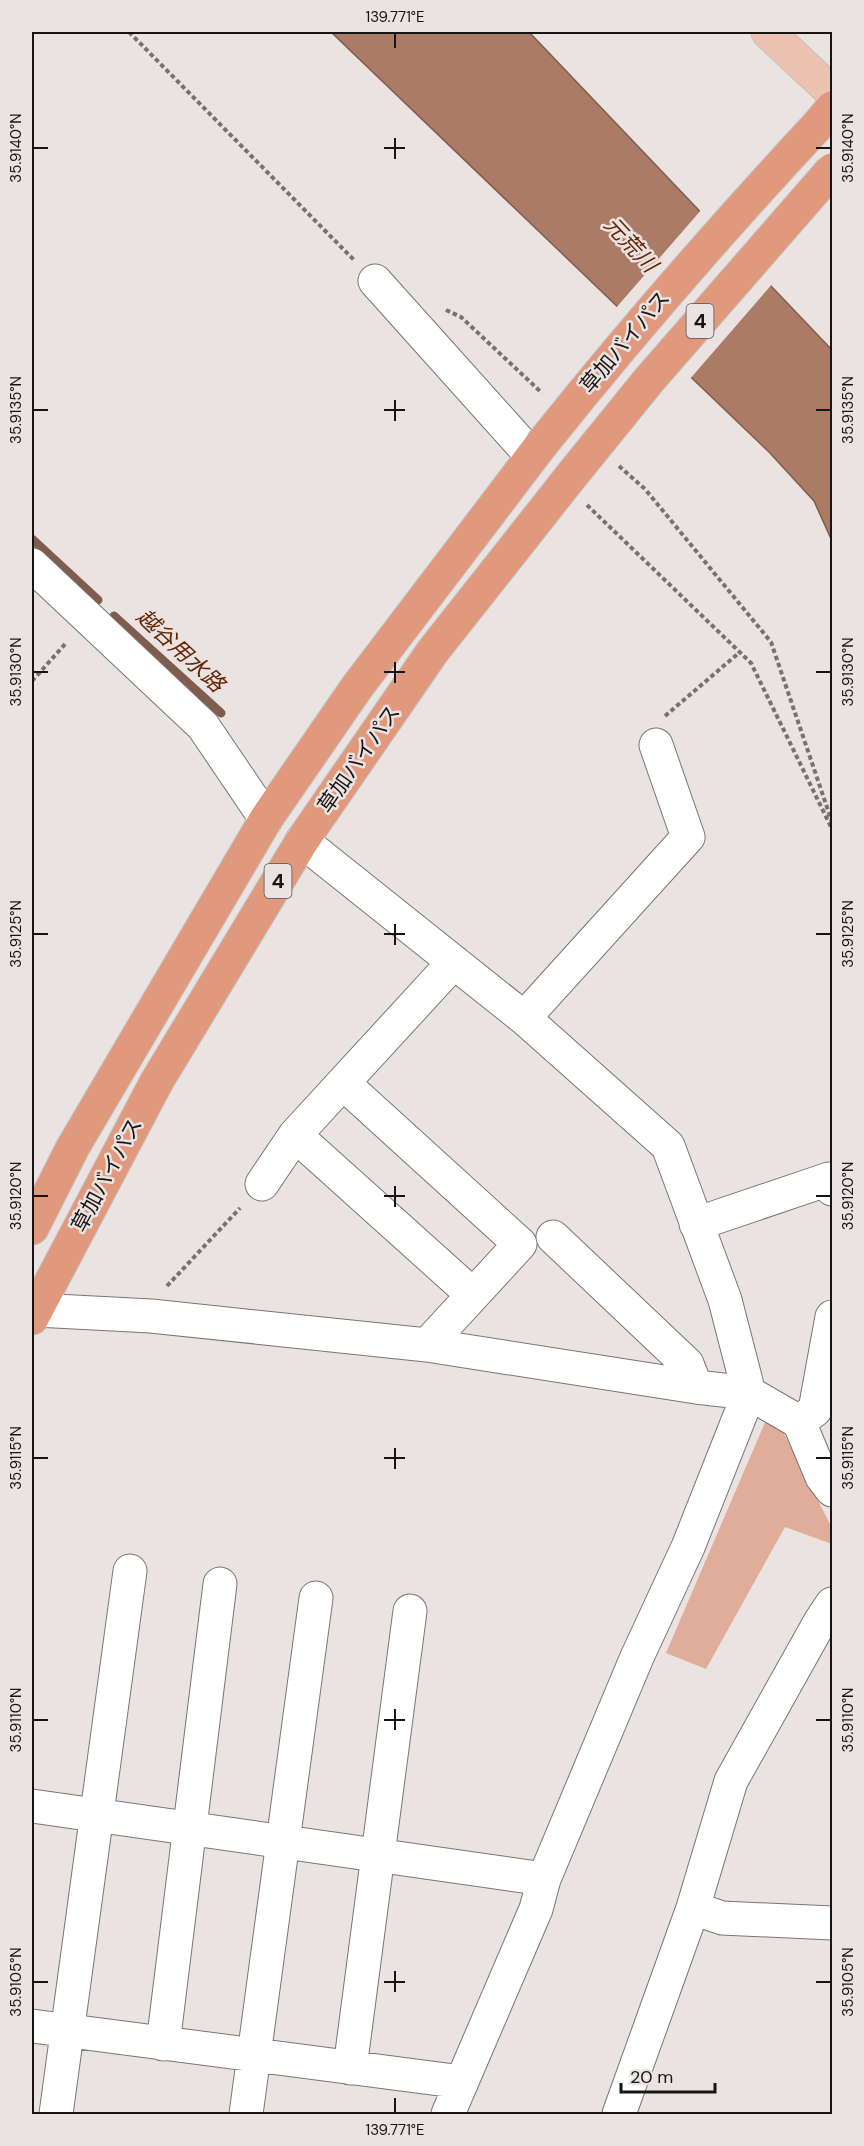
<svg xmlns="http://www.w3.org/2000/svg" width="864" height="2146" viewBox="0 0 864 2146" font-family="'DM Sans','Noto Sans JP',sans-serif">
<rect width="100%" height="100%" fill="#ebe3e1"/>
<!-- green -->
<path fill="#dfad9a" d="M 766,1420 L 782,1430 L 832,1528 L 832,1544 L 785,1527 L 706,1669 L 666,1653 Z"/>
<!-- water -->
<path fill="#ac7b66" stroke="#7f5c4d" stroke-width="1.5" d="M 331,32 L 529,32 L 832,350 L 832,541 L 814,501 L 769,452 Z"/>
<!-- pier -->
<path fill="#ebe3e1" d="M 702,209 L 773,283 L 689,380 L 615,309 Z"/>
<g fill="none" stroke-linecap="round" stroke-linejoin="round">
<!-- stream -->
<path stroke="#7f5c4d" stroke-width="9" d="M 32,539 L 98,600
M 114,616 L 221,713"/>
<defs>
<path id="minor" d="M 375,281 L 532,456
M 32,565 L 203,726 L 266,819
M 302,841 L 524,1018 L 668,1146 L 725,1300 L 749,1393 L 688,1547 L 637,1657 L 544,1879 L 536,1909 L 448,2114
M 524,1018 L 688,837 L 656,745
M 343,1083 L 520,1244 L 427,1345
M 295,1135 L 473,1295
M 262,1184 L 295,1135 L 454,962
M 696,1224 L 829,1179 L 832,1189
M 553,1237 L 687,1364 L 696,1387
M 36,1310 L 151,1316 L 427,1345 L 696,1387 L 749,1393 L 799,1422 L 822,1477 L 832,1490
M 799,1422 L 815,1410 L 832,1317
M 32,1806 L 544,1879
M 693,1908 L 722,1918 L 832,1923
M 32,2026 L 462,2082
M 163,2044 L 220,1584
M 350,2068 L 410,1611
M 56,2114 L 130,1571
M 246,2114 L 316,1598
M 619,2114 L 693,1908 L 731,1781 L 820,1622 L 832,1604"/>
<path id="major" d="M 768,32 L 832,92"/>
<path id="highway" d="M 818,125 L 832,108
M 32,1228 L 73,1147 L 266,819 L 357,687 L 541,445
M 32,1318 L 157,1081 L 302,841 L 433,651 L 572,475"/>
</defs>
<!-- minor casing -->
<use href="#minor" stroke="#7b7572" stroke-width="35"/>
<!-- major casing -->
<use href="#major" stroke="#c3c2c2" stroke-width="35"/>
<!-- highway casing -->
<use href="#highway" stroke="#c3c2c2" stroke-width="35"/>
<!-- path -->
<path stroke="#777170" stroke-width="4" stroke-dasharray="4.5 3" stroke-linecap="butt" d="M 129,32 L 354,260
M 446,310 L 461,317 L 542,393
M 619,466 L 645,489 L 771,642 L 832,822
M 587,505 L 751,663 L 832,829
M 32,681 L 67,642
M 665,716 L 740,652
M 167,1286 L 240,1208"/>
<!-- minor -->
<use href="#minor" stroke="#fff" stroke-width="33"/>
<!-- major -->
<use href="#major" stroke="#ecc2b0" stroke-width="33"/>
<!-- highway -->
<use href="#highway" stroke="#e0997c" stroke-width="33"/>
<defs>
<path id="highway-bridge" d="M 541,445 C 629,335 721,229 818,125
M 572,475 L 649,380 L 832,170"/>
</defs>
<!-- highway-bridge casing -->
<use href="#highway-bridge" stroke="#c3c2c2" stroke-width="35" stroke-linecap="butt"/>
<!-- highway-bridge -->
<use href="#highway-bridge" stroke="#e0997c" stroke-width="33"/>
</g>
<!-- ticks -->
<path fill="none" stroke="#171413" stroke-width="2" d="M 395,33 L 395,48M 395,138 L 395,159M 33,148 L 48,148M 384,148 L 405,148M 816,148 L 831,148M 395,400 L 395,421M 33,410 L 48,410M 384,410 L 405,410M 816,410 L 831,410M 395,662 L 395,683M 33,672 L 48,672M 384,672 L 405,672M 816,672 L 831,672M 395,924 L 395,945M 33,934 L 48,934M 384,934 L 405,934M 816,934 L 831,934M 395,1186 L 395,1207M 33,1196 L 48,1196M 384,1196 L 405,1196M 816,1196 L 831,1196M 395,1448 L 395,1469M 33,1458 L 48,1458M 384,1458 L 405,1458M 816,1458 L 831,1458M 395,1709 L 395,1730M 33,1720 L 48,1720M 384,1720 L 405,1720M 816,1720 L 831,1720M 395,1971 L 395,1992M 33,1982 L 48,1982M 384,1982 L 405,1982M 816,1982 L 831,1982M 395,2098 L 395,2113"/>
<g text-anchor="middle" stroke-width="5" stroke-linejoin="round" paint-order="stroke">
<!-- shield labels -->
<g fill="#ebe3e1" stroke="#575251" stroke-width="1.5">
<rect x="686.5" y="304" width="27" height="34" rx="4.5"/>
<rect x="264.5" y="864" width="27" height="34" rx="4.5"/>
</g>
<g font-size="20" font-weight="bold" fill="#171413">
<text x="700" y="328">4</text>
<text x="278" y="888">4</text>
</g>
<!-- street labels -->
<g font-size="21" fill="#171413" stroke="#ebe3e1">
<text transform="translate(625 342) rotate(-50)" y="7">草加バイパス</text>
<text transform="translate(359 759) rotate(-55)" y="7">草加バイパス</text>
<text transform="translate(107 1175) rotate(-62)" y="7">草加バイパス</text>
</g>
<!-- water labels -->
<g font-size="22" font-style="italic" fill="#642505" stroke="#ebe3e1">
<text transform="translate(631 244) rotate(47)" y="8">元荒川</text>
<text transform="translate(181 650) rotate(43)" y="8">越谷用水路</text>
</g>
</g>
<!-- border -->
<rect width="864" height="2146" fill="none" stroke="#ebe3e1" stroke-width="66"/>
<!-- scale -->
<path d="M621 2083v9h94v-9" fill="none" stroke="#171413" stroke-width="3"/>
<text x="630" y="2083" font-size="18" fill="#171413" stroke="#ebe3e1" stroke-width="4.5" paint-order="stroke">20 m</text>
<rect x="33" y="33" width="798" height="2080" fill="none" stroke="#171413" stroke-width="2"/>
<g font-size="15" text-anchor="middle" fill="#171413">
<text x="395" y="22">139.771°E</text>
<text transform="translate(16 148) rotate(-90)" y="5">35.9140°N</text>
<text transform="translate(848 148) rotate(-90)" y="5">35.9140°N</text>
<text transform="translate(16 410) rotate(-90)" y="5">35.9135°N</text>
<text transform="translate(848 410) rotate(-90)" y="5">35.9135°N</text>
<text transform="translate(16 672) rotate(-90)" y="5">35.9130°N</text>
<text transform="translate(848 672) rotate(-90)" y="5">35.9130°N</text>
<text transform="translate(16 934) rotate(-90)" y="5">35.9125°N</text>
<text transform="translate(848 934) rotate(-90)" y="5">35.9125°N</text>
<text transform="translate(16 1196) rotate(-90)" y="5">35.9120°N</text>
<text transform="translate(848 1196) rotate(-90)" y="5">35.9120°N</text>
<text transform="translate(16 1458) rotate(-90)" y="5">35.9115°N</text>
<text transform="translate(848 1458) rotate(-90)" y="5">35.9115°N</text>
<text transform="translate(16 1720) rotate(-90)" y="5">35.9110°N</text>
<text transform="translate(848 1720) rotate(-90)" y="5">35.9110°N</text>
<text transform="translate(16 1982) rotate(-90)" y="5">35.9105°N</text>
<text transform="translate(848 1982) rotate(-90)" y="5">35.9105°N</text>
<text x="395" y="2135">139.771°E</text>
</g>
</svg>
